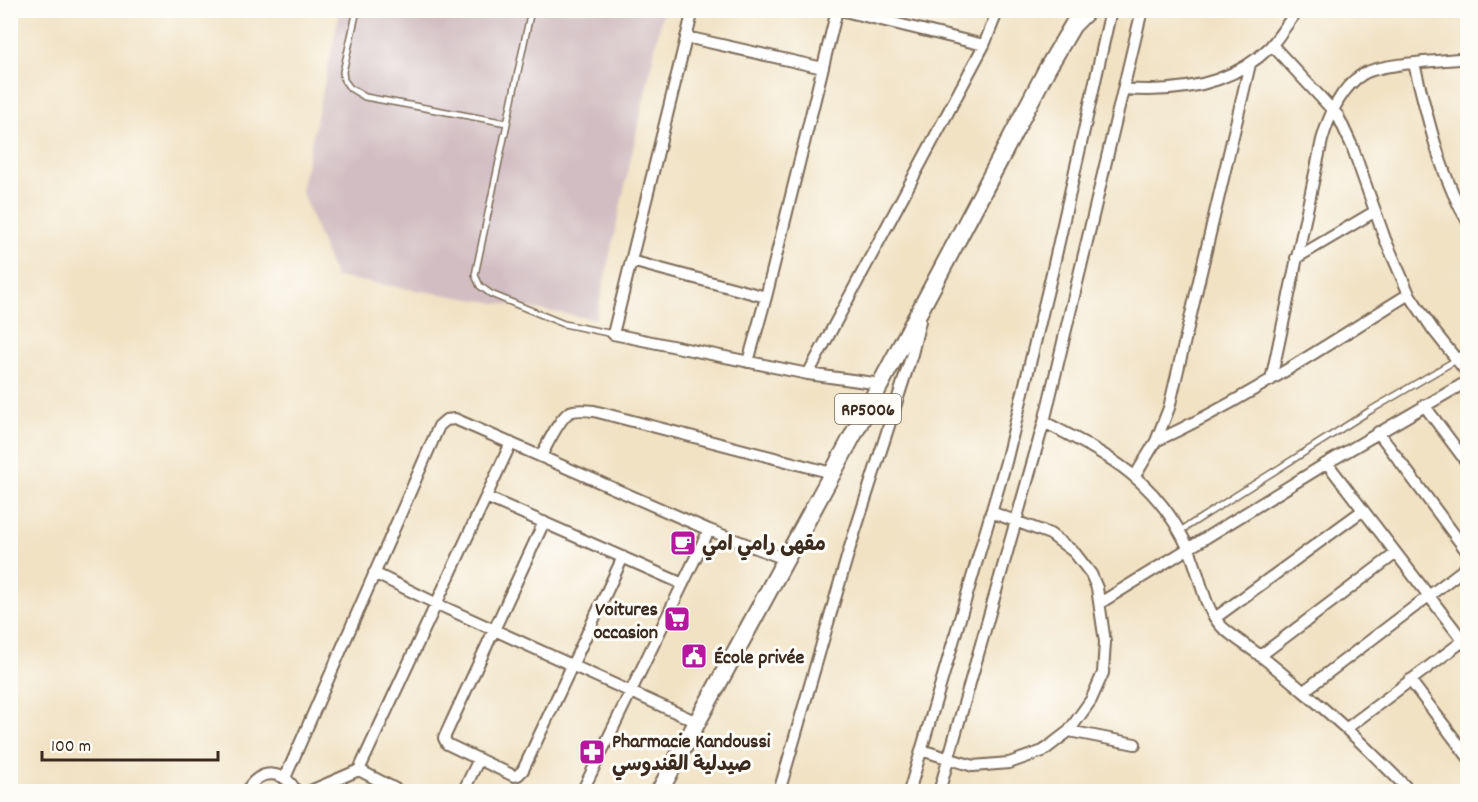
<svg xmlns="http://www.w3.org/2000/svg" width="1478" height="802" viewBox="0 0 1478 802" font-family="Dekko,'Playpen Sans Arabic',sans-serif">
<rect width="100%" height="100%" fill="#fdfcf7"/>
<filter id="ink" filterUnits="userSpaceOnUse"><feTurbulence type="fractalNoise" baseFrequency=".0167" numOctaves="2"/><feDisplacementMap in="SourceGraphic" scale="12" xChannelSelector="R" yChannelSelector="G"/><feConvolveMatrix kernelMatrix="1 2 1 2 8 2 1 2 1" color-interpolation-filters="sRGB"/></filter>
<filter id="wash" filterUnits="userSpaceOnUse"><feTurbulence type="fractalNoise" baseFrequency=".008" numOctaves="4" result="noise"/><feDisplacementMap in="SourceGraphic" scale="24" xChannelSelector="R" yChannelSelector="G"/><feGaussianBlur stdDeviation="1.35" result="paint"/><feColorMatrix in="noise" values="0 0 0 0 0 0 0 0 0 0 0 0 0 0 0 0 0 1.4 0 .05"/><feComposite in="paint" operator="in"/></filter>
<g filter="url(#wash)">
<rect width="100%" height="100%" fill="#f1e2c4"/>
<!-- industrial -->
<path fill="#d2bec2" d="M 340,11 L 663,11 L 596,319 L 335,277 L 301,190 Z"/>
</g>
<g filter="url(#ink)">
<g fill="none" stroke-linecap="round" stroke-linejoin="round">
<defs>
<path id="lane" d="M 357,10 L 343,72 L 344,80 L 350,88 L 365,97 L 507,123
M 531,10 L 475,275 L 480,286 L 491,294 L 564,324 L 613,334
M 1180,531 L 1371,410 L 1456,360"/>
<path id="street" d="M 693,10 L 613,334 L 808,374 L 881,384
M 840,10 L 984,45
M 686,37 L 823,68
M 1272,45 L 1338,116 L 1352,146 L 1385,239 L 1409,294 L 1434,331 L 1468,374
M 1414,64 C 1428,117 1439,174 1468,222
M 1124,89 C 1176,93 1231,86 1270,47 C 1280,36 1288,22 1298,10
M 1296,258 L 1374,212
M 631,261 L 766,297
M 1456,360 L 1468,353
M 748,362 L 766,297 L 837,10
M 808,374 L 984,45 L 998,10
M 1271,380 L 1322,140 C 1329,116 1340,88 1363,74 C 1382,63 1443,61 1468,58
M 1424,405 L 1468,464
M 1044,422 C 1110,456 1158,480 1190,552 C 1201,577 1203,607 1222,627 C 1233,637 1246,645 1258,654 C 1274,666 1289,679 1304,692 C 1342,723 1376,757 1411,792
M 1378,432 L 1468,553
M 1156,441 C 1245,400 1326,345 1409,294
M 541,456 C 547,445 560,417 570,412 C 577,409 586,410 594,411 L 832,473
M 1327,463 L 1468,647
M 1135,476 L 1156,441 L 1169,408 L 1250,64
M 486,497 L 683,584
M 544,522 L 444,738 L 447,744 L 514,776 L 518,775 L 523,770 L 623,557
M 374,573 L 437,604 L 697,722
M 1100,603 L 1327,463 L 1468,381
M 1215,618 L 1362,511
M 1260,656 L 1395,554
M 1410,680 L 1468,757
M 1304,691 L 1468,566
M 1347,728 L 1463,641
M 1069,731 L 1135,744
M 921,750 L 973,766 L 1009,763 L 1043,751 L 1069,731 L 1091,700 L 1103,673 L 1105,642 L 1097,588 L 1091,574 L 1074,552 L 1050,534 L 991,512
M 359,770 L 401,792
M 285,778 L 439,426 L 446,420 L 455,419 L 709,530 L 785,559
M 247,792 C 257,768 286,769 296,792
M 308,792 L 359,770 L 511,443
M 463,792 L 479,759
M 582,792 L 709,530
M 779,792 L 850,547 L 912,354 L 920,321
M 909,792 L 1006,462 L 1052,273 L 1111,10
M 939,792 L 1044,422 L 1142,10"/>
<path id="primary" d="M 659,792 C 790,552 921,312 1047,69 L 1073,25 L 1088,10"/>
</defs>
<!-- lane casing -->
<use href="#lane" stroke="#7b6a58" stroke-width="8"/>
<!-- street casing -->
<use href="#street" stroke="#7b6a58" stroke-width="14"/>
<!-- primary casing -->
<use href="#primary" stroke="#7b6a58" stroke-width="20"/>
<!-- lane -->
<use href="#lane" stroke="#fff" stroke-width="5"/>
<!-- street -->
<use href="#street" stroke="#fff" stroke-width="10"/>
<!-- primary -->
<use href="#primary" stroke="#fff" stroke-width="16"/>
</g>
</g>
<!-- icons -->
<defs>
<symbol id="cafe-square" viewBox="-11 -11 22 22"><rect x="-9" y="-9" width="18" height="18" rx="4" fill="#b5179e" stroke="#fdfcf7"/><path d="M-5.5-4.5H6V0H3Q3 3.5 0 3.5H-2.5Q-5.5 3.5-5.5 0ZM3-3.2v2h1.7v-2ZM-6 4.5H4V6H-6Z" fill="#fff"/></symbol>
<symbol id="supermarket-square" viewBox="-11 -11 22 22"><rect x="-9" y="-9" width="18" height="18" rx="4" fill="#b5179e" stroke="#fdfcf7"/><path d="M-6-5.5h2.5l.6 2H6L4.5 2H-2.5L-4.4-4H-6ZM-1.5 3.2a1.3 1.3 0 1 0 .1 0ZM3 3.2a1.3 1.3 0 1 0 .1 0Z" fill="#fff"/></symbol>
<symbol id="civic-square" viewBox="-11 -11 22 22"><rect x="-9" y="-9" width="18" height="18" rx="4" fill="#b5179e" stroke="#fdfcf7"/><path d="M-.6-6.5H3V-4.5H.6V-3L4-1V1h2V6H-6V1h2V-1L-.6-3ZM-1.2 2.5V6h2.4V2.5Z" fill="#fff"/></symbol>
<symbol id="pharmacy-square" viewBox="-11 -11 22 22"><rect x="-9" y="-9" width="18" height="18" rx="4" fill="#b5179e" stroke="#fdfcf7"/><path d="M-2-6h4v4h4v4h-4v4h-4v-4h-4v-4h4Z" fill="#fff"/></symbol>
</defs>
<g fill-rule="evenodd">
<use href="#cafe-square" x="668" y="528" width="30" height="30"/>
<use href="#supermarket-square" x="662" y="604" width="30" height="30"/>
<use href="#civic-square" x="679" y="641" width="30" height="30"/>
<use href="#pharmacy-square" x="577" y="737" width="30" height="30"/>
</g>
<g text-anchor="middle" stroke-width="6" stroke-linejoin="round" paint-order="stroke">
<!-- shield labels -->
<rect fill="#fdfcf7" stroke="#75695f" stroke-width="1.5" x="835" y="394" width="66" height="30" rx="4.5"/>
<g font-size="18" font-weight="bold" fill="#3b2a1e">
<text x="868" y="415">RP5006</text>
</g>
<!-- poi labels -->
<g font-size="20" font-weight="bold" fill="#3b2a1e" stroke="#fdfcf7" text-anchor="start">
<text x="702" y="550">مقهى رامي امي</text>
<text x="658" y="615" text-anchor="end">Voitures<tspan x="658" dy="23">occasion</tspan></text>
<text x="714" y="663">École privée</text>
<text x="612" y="747">Pharmacie Kandoussi<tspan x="612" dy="23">صيدلية القندوسي</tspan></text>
</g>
</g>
<!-- margin -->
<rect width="1478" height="802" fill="none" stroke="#fdfcf7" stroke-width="36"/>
<!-- scale -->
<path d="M42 751v9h176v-9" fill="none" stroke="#3b2a1e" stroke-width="3"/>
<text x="51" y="751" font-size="18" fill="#3b2a1e" stroke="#fdfcf7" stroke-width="4.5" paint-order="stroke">100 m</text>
</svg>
